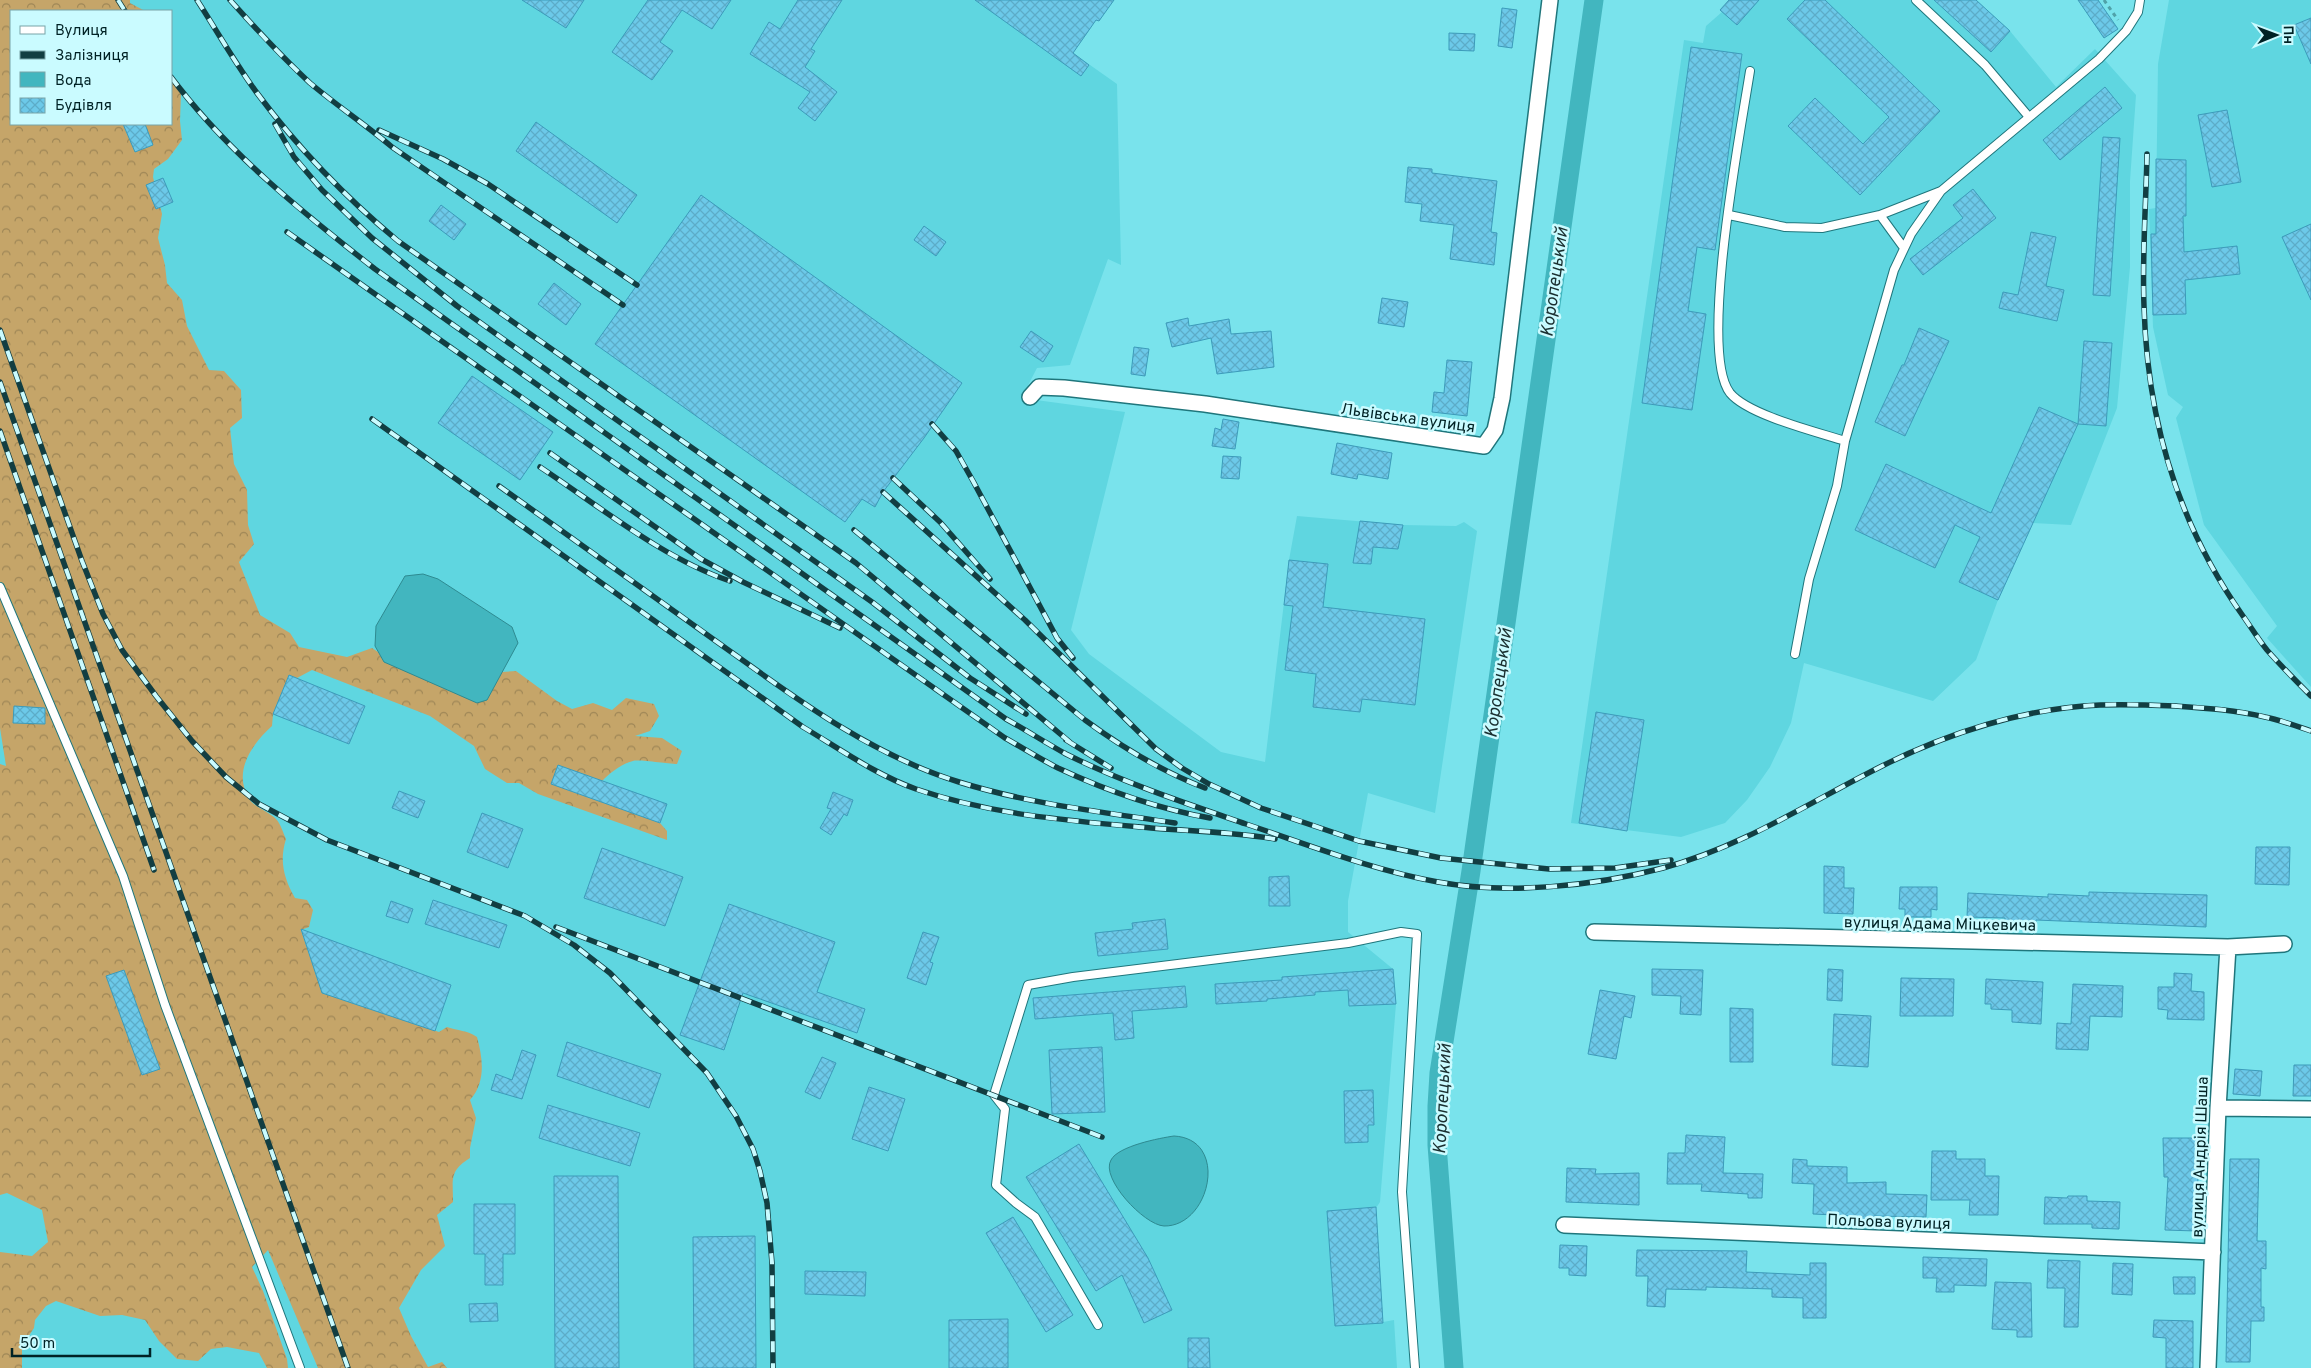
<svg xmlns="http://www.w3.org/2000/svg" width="2311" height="1368" viewBox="0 0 2311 1368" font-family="Overpass,sans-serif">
<defs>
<pattern id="forest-crowns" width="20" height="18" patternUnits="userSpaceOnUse" patternTransform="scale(1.25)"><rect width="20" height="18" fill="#c5a569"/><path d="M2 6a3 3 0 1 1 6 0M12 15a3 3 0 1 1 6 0" fill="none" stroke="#9e8656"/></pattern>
<pattern id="building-cross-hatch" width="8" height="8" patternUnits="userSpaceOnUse" patternTransform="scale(1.25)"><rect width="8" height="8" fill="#6cc9e9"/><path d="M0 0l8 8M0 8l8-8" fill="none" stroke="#5cacc8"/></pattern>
</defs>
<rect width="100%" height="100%" fill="#79e3ec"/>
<!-- built -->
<path fill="#5fd6e0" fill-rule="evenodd" d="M 0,0 L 1114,0 L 1099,21 L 1096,20 L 1073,53 L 1117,84 L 1121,265 L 1108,259 L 1070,365 L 1037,368 L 1024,393 L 1036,400 L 1125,412 L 1071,630 L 1089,654 L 1221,752 L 1265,762 L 1289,560 L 1297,516 L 1403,525 L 1456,526 L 1464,522 L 1477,531 L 1435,813 L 1368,793 L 1348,901 L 1348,932 L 1393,969 L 1396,1004 L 1380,1202 L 1376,1208 L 1383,1322 L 1394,1320 L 1397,1368 L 0,1368 ZM 11,11 L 171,11 L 171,124 L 11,124 Z
M 1731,0 L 1976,0 L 2010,31 L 2056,87 L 2095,49 L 2136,95 L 2130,181 L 2130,267 L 2117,408 L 2071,525 L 2033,523 L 1998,600 L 1976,660 L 1933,701 L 1804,663 L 1791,723 L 1770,767 L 1747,800 L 1725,823 L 1681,837 L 1571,823 L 1684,40 L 1703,43 L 1706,26 L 1722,12 Z
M 2169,0 L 2311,0 L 2311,687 L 2267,638 L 2277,626 L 2204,525 L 2176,418 L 2183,407 L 2168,395 L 2153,327 L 2149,209 L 2156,208 L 2158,64 Z"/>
<!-- forest -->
<path fill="url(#forest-crowns)" d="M 0,0 L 130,0 L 130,3 L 145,11 L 11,11 L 11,124 L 171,124 L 171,80 L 181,93 L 180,121 L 182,140 L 168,159 L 154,169 L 153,177 L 162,214 L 158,238 L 165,265 L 167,283 L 182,300 L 187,326 L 209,370 L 224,371 L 241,390 L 242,418 L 230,428 L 234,464 L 247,490 L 248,525 L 254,544 L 239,562 L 260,615 L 290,633 L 299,647 L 347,657 L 372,648 L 378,652 L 384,662 L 487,700 L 502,672 L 516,671 L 557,701 L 572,709 L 593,703 L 612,710 L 626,698 L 654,704 L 659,716 L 650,731 L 635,736 L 662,738 L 682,751 L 677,764 C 668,764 638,759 633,761 C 621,764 610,773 602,781 L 558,765 L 551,784 L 660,823 L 667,831 L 667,840 L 538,794 L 519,783 L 507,783 L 485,769 L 474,746 L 430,716 L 312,670 L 297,678 L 289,675 L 273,714 L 272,726 C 253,743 233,770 248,797 C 253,807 268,811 276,819 C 281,824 283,833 286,839 C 279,861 284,879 295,898 L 307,900 L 313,910 L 309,927 L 301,930 L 322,993 L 439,1032 L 447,1027 C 458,1031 467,1030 477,1037 C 483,1059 486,1082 470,1100 L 476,1118 L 470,1148 L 470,1158 C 449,1171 453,1179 453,1202 L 437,1215 L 445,1246 L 421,1270 L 399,1308 L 411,1336 L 428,1367 L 442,1362 L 447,1368 L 318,1368 L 268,1250 L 252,1267 L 263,1291 L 287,1359 L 288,1368 L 267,1368 L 259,1353 L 227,1347 L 211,1349 L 198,1361 L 177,1359 L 159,1341 L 145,1320 L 122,1315 L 100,1316 L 56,1301 L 46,1306 L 35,1320 L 34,1328 L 22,1346 L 22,1368 L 0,1368 L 0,1252 L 32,1256 L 48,1242 L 42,1210 L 7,1193 L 0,1195 L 0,764 L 6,766 L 0,728 Z"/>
<!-- water -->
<path fill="#42b6bf" stroke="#2e8a91" d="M 423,574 L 438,579 L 512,627 L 518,643 L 487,700 L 477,703 L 384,662 L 375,646 L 376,626 L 405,576 Z
M 1174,1136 C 1230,1139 1210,1227 1164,1226 C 1144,1225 1100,1178 1111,1160 C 1118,1146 1160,1138 1174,1136 Z"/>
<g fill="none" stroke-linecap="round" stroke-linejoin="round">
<!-- canal -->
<path stroke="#42b6bf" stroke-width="19" d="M 1454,1368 L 1437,1145 L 1437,1106 L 1439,1073 L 1471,871 L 1594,0"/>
</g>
<!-- building -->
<path fill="url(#building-cross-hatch)" stroke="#3c9bba" d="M 522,0 L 584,0 L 566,28 Z
M 648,0 L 731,0 L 712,29 L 682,10 L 660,42 L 673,51 L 652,80 L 612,52 Z
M 798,0 L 842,0 L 811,49 L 815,51 L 805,67 L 837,92 L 815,121 L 798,108 L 810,92 L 750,54 L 769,22 L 780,29 Z
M 975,0 L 1114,0 L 1099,21 L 1096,20 L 1073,53 L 1089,65 L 1081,76 Z
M 1729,0 L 1759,0 L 1737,25 L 1720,10 Z
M 1805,0 L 1825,0 L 1940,111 L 1860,195 L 1788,126 L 1815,98 L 1863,144 L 1889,117 L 1787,19 Z
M 1934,0 L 1976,0 L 2010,31 L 1991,52 Z
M 2078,0 L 2098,0 L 2118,29 L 2104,38 Z
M 1502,8 L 1517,10 L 1512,48 L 1498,46 Z
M 2311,18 L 2311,64 L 2294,25 Z
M 1449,33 L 1475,34 L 1474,51 L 1449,50 Z
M 1691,47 L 1742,54 L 1715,250 L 1697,247 L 1688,311 L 1706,314 L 1692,410 L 1642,403 Z
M 2105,87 L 2122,108 L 2060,160 L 2043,140 Z
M 2227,110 L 2241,182 L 2212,187 L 2198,115 Z
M 536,122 L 637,195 L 617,223 L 516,151 Z
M 123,124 L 145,124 L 153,145 L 135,152 Z
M 2103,137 L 2120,138 L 2110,296 L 2093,295 Z
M 2156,159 L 2186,160 L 2186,216 L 2183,216 L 2184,252 L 2237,246 L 2240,274 L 2185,280 L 2186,314 L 2153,315 L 2151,234 L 2156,234 Z
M 1408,167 L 1432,169 L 1432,173 L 1497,181 L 1491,232 L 1497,233 L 1494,265 L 1450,259 L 1454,225 L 1420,221 L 1422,204 L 1405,202 Z
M 163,178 L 173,202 L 156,209 L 146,185 Z
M 1973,189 L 1996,218 L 1923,275 L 1910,259 L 1963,218 L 1953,205 Z
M 701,195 L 962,383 L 924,438 L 883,492 L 875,507 L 862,499 L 845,522 L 595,344 Z
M 441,205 L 466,224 L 454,240 L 429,221 Z
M 2311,224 L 2311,300 L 2282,237 Z
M 924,226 L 946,242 L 936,256 L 914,240 Z
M 2031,232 L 2056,237 L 2046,286 L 2064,290 L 2057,321 L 1999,308 L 2003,292 L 2018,295 Z
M 554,283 L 581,304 L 566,325 L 538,304 Z
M 1382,298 L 1408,302 L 1404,327 L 1378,323 Z
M 1188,318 L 1189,326 L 1229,319 L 1231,334 L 1271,331 L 1274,367 L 1217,374 L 1211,338 L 1172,347 L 1166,323 Z
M 1919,328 L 1949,341 L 1905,436 L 1875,422 L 1902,365 L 1904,365 Z
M 1031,331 L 1053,346 L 1043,362 L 1020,347 Z
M 2084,341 L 2112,343 L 2106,426 L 2078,424 Z
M 1134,347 L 1149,349 L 1145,376 L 1131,374 Z
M 1447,360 L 1472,362 L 1467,416 L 1432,412 L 1434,392 L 1444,393 Z
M 472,376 L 553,432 L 520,480 L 438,423 Z
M 2039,407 L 2078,424 L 1998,600 L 1959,582 L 1980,537 L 1955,525 L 1935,568 L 1855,530 L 1886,464 L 1991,513 Z
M 1223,419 L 1239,422 L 1235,449 L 1212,446 L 1215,428 L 1221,430 Z
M 1337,443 L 1392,453 L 1388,479 L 1358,474 L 1357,479 L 1331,474 Z
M 1223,456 L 1241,457 L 1239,479 L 1221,478 Z
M 1360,521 L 1403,525 L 1398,549 L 1373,547 L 1371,564 L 1353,563 Z
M 1289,560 L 1328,564 L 1323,607 L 1425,619 L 1415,705 L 1362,699 L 1360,712 L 1313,707 L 1316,674 L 1285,670 L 1293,606 L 1284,605 Z
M 289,675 L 365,706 L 349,744 L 273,714 Z
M 14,706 L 45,708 L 45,724 L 13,723 Z
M 1596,712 L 1644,720 L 1627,831 L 1579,823 Z
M 558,765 L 667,804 L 660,823 L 551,784 Z
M 399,791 L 425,801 L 418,818 L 392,808 Z
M 833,792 L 853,800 L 847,816 L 844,814 L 831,835 L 820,828 L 831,809 L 827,808 Z
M 482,813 L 523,829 L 508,868 L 467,852 Z
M 2256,847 L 2290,847 L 2289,885 L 2255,884 Z
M 602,848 L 683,877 L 665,926 L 584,898 Z
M 1824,866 L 1844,867 L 1844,888 L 1854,888 L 1853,914 L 1824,913 Z
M 1289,876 L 1290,906 L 1269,906 L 1269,877 Z
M 1900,887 L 1937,887 L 1937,910 L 1931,909 L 1931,917 L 1905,917 L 1905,909 L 1899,909 Z
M 2089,892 L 2207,895 L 2206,927 L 2036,920 L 2036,922 L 2005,921 L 2005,918 L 1967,917 L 1968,893 L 2048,897 L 2048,894 L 2089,896 Z
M 433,900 L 507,925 L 499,948 L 425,924 Z
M 391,901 L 413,909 L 408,923 L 386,916 Z
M 729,904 L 835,942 L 817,992 L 865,1009 L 857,1033 L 743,993 L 724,1050 L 680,1035 Z
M 1165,919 L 1168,949 L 1098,956 L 1095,933 L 1133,929 L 1132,923 Z
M 301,929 L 451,985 L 435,1031 L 322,993 Z
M 923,932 L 939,937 L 930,962 L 933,963 L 926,985 L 907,978 Z
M 1393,969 L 1396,1004 L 1349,1006 L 1348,990 L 1315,992 L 1315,995 L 1267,999 L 1267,1001 L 1216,1004 L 1215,984 L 1282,980 L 1282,977 Z
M 1652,969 L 1703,970 L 1701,1015 L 1680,1014 L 1681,996 L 1652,995 Z
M 1828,969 L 1843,970 L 1842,1001 L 1827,1000 Z
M 124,970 L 160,1069 L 142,1075 L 106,976 Z
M 2174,973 L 2192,974 L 2191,991 L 2204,992 L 2204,1020 L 2167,1019 L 2168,1010 L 2158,1009 L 2158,987 L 2174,987 Z
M 1901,978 L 1954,979 L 1953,1016 L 1900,1016 Z
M 1986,979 L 2043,982 L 2041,1024 L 2012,1022 L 2012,1010 L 1991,1009 L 1991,1004 L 1985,1004 Z
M 2073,984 L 2123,986 L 2122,1017 L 2090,1016 L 2088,1050 L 2056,1049 L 2057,1023 L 2071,1024 Z
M 1185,986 L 1187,1007 L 1132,1011 L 1134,1038 L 1115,1040 L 1113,1013 L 1035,1019 L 1033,998 Z
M 1600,990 L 1635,996 L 1631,1018 L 1624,1016 L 1616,1059 L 1588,1054 Z
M 1730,1008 L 1753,1009 L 1753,1062 L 1730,1062 Z
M 1834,1014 L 1871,1016 L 1868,1067 L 1832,1065 Z
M 567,1042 L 661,1074 L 649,1108 L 557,1076 Z
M 1102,1047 L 1105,1112 L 1052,1114 L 1049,1050 Z
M 522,1050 L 536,1055 L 522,1099 L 491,1090 L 496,1074 L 512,1080 Z
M 822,1057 L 836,1063 L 820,1099 L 805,1092 Z
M 2294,1065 L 2311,1065 L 2311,1096 L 2293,1096 Z
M 2235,1069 L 2262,1071 L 2260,1096 L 2233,1094 Z
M 869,1087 L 905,1099 L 888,1151 L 852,1139 Z
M 1373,1090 L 1374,1125 L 1368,1125 L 1368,1142 L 1345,1143 L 1344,1091 Z
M 548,1105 L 640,1133 L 630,1166 L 539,1138 Z
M 1686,1135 L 1725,1137 L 1723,1173 L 1763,1174 L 1762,1198 L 1748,1198 L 1748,1194 L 1701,1191 L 1702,1184 L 1667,1184 L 1668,1153 L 1685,1153 Z
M 2163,1138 L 2201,1138 L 2201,1176 L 2198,1176 L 2196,1231 L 2165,1230 L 2168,1177 L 2164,1177 Z
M 1079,1144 L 1148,1258 L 1172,1310 L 1144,1323 L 1122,1275 L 1096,1291 L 1026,1177 Z
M 1932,1151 L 1956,1151 L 1956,1159 L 1985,1159 L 1985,1176 L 1999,1176 L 1998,1215 L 1969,1215 L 1970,1200 L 1931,1200 Z
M 1793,1159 L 1807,1160 L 1807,1166 L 1847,1167 L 1847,1183 L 1886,1182 L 1886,1194 L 1927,1195 L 1926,1217 L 1874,1216 L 1874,1219 L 1856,1219 L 1856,1216 L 1813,1214 L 1814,1184 L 1792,1183 Z
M 2230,1159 L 2259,1159 L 2257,1241 L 2266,1241 L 2266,1269 L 2261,1268 L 2261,1307 L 2264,1307 L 2264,1321 L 2251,1321 L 2250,1362 L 2226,1362 Z
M 1567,1168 L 1596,1169 L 1595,1174 L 1639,1173 L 1639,1205 L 1566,1202 Z
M 554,1176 L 618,1176 L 619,1368 L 555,1368 Z
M 2068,1196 L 2087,1196 L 2087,1201 L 2120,1202 L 2119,1229 L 2092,1228 L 2092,1224 L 2044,1224 L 2045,1197 L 2067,1198 Z
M 474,1204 L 515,1204 L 515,1254 L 503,1254 L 503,1285 L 485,1285 L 485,1254 L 474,1254 Z
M 1376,1207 L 1383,1323 L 1335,1326 L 1327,1211 Z
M 1013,1217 L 1073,1315 L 1046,1332 L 986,1233 Z
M 755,1236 L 756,1368 L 694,1368 L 693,1237 Z
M 1560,1245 L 1587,1246 L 1586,1276 L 1569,1275 L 1569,1268 L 1559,1268 Z
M 1637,1250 L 1747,1251 L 1746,1272 L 1810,1275 L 1810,1263 L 1826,1263 L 1826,1318 L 1803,1318 L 1803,1298 L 1772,1297 L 1772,1289 L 1706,1287 L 1706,1290 L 1666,1289 L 1665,1307 L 1647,1306 L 1648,1276 L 1636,1276 Z
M 1923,1257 L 1987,1259 L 1986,1286 L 1954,1285 L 1954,1292 L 1936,1292 L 1937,1278 L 1923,1278 Z
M 2048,1260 L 2080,1261 L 2078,1327 L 2064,1327 L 2065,1288 L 2047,1288 Z
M 2113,1263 L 2133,1264 L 2132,1295 L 2112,1294 Z
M 805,1271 L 866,1272 L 865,1296 L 805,1294 Z
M 2173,1277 L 2195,1277 L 2195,1294 L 2174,1294 Z
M 1995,1282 L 2031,1283 L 2032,1337 L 2017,1337 L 2017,1330 L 1992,1329 Z
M 497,1303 L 498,1321 L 470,1322 L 469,1304 Z
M 1008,1319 L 1008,1368 L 949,1368 L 949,1320 Z
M 2154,1320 L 2193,1321 L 2193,1368 L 2166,1368 L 2166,1338 L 2153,1337 Z
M 1188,1338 L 1209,1338 L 1210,1368 L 1188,1368 Z"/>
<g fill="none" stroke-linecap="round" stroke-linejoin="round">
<defs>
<path id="service" d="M 1916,0 L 1985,65 L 2029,117
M 1750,71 C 1741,129 1698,352 1730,393 C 1748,415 1817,432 1845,441 L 1894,270 L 1911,234 L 1941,191
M 1729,215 L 1785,227 L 1822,228 L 1880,215 L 1941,191 L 2099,59 L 2126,31 L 2138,12 L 2140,0
M 1880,215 L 1904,248
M 0,587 L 123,876 L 165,1005 L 300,1368
M 1795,654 L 1809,579 L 1837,486 L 1845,441
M 1098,1325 L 1035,1217 L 1016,1203 L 996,1185 L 1005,1109 L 994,1095 L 1028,985 L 1073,977 L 1348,943 L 1401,932 L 1417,934 L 1402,1192 L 1415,1368"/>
<path id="minor" d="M 1030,397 L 1039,387 L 1064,388 L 1205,404 L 1484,446 L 1495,430 L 1502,398 L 1550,0
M 1594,932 L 2228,947 L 2284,944
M 2218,1108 L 2311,1109
M 1564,1225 L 2213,1252
M 2208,1368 L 2218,1108 L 2228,947"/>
</defs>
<!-- service casing -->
<use href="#service" stroke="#1f767c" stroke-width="10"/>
<!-- minor casing -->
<use href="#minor" stroke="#1f767c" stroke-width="18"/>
<!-- path -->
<path stroke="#50a2a9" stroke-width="3" stroke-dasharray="4 4" stroke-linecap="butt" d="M 2104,0 L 2118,20"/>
<!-- service -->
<use href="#service" stroke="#fff" stroke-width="8"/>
<!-- minor -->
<use href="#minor" stroke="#fff" stroke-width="15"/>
<defs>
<path id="rail" d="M 118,0 L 125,11
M 197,0 C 217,31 235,63 257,93 C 298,148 345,197 398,241 L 856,563 L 1071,743
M 230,0 C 256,29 282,57 310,83 C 336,105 366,125 392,147 L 623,305
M 171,77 C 227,152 302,212 375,269 L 1006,719 C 1026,730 1046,743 1066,754 C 1124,783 1185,803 1246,824 C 1309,845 1372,870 1438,882 C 1508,895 1594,886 1663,868 C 1742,847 1810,802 1882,766 C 1948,733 2025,708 2100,705 C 2125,704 2151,705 2176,706 C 2205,708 2236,710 2265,717 C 2280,720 2296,726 2311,731
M 275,124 L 294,157 L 322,190 L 372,238 L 457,306 L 872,602 L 970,678 L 1026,714
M 379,130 L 443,159 L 488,184 L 637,285
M 2147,154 C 2146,204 2142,256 2144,306 C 2147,419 2177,523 2243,616 C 2251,627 2258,639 2267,650 C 2281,666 2296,681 2311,696
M 287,232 L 1005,738 C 1023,748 1040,759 1058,768 C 1105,790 1159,809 1210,818
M 0,330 L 82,561 L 103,614 L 122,650 L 156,696 L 192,741 L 226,777 L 259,804 L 327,840 L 525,916 L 574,945 L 610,973 L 707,1073 L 736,1116 L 753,1149 L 760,1171 L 767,1203 L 772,1263 L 773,1368
M 0,382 L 348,1368
M 372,419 L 803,727 C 840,749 876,775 916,789 C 992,815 1071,821 1151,828 C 1192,831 1233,832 1275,839
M 932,424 L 956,451 L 973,481 L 1057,638 L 1073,658
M 0,431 L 154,870
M 550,453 L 701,559 L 743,582 L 840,628
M 540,467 C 599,506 664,559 730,581
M 893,478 L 940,522 L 990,579
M 499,486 C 570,537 642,588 713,639 C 790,694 868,754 959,782 C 1029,804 1103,812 1175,823
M 883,492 L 1025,620 L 1156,749 L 1182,768 L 1209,784 L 1261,808 L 1359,841 L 1441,858 L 1549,869 L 1615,868 L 1671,860
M 854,530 L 1085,720 C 1123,748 1161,771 1205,788
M 1066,740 L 1111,768
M 556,927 L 1102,1137"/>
</defs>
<!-- rail casing -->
<use href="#rail" stroke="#123e42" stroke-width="5.5"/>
<!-- rail -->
<use href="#rail" stroke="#cafbff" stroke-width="4" stroke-dasharray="11" stroke-linecap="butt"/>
</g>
<g text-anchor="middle" stroke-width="5" stroke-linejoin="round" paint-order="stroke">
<!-- street labels -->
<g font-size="16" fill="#002225" stroke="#cafbff">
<text transform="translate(1408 417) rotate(8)" y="6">Львівська вулиця</text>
<text transform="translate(1940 923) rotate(1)" y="6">вулиця Адама Міцкевича</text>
<text transform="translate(2199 1157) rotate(-88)" y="6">вулиця Андрія Шаша</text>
<text transform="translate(1889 1221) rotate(2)" y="6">Польова вулиця</text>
</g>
<!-- water labels -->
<g font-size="18" font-style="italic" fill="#1a2f30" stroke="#cafbff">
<text transform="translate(1554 282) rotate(-82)" y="6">Коропецький</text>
<text transform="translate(1498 683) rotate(-82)" y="6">Коропецький</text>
<text transform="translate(1442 1099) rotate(-87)" y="6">Коропецький</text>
</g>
</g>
<!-- legend -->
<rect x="10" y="10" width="162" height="115" fill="#cafbff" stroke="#79a4a8"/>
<rect x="20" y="26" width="25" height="8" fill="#ffffff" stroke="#79a4a8"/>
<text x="55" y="35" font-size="15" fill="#002225">Вулиця</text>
<rect x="20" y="51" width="25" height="8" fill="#123e42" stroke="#79a4a8"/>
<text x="55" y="60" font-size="15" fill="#002225">Залізниця</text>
<rect x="20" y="72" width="25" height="15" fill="#42b6bf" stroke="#79a4a8"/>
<text x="55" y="85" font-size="15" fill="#002225">Вода</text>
<rect x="20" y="98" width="25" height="15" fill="url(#building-cross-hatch)" stroke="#79a4a8"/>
<text x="55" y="110" font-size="15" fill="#002225">Будівля</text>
<!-- north arrow -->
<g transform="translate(2276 35) rotate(89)" stroke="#cafbff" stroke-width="4" paint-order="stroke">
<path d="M0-4L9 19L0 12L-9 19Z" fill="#002225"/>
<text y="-8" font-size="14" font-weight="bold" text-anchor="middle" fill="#002225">Пн</text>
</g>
<!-- scale -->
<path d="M12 1348v8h138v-8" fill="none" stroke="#002225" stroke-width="2.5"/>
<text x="20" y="1348" font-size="15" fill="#002225" stroke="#cafbff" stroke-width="4" paint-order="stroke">50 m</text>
</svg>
